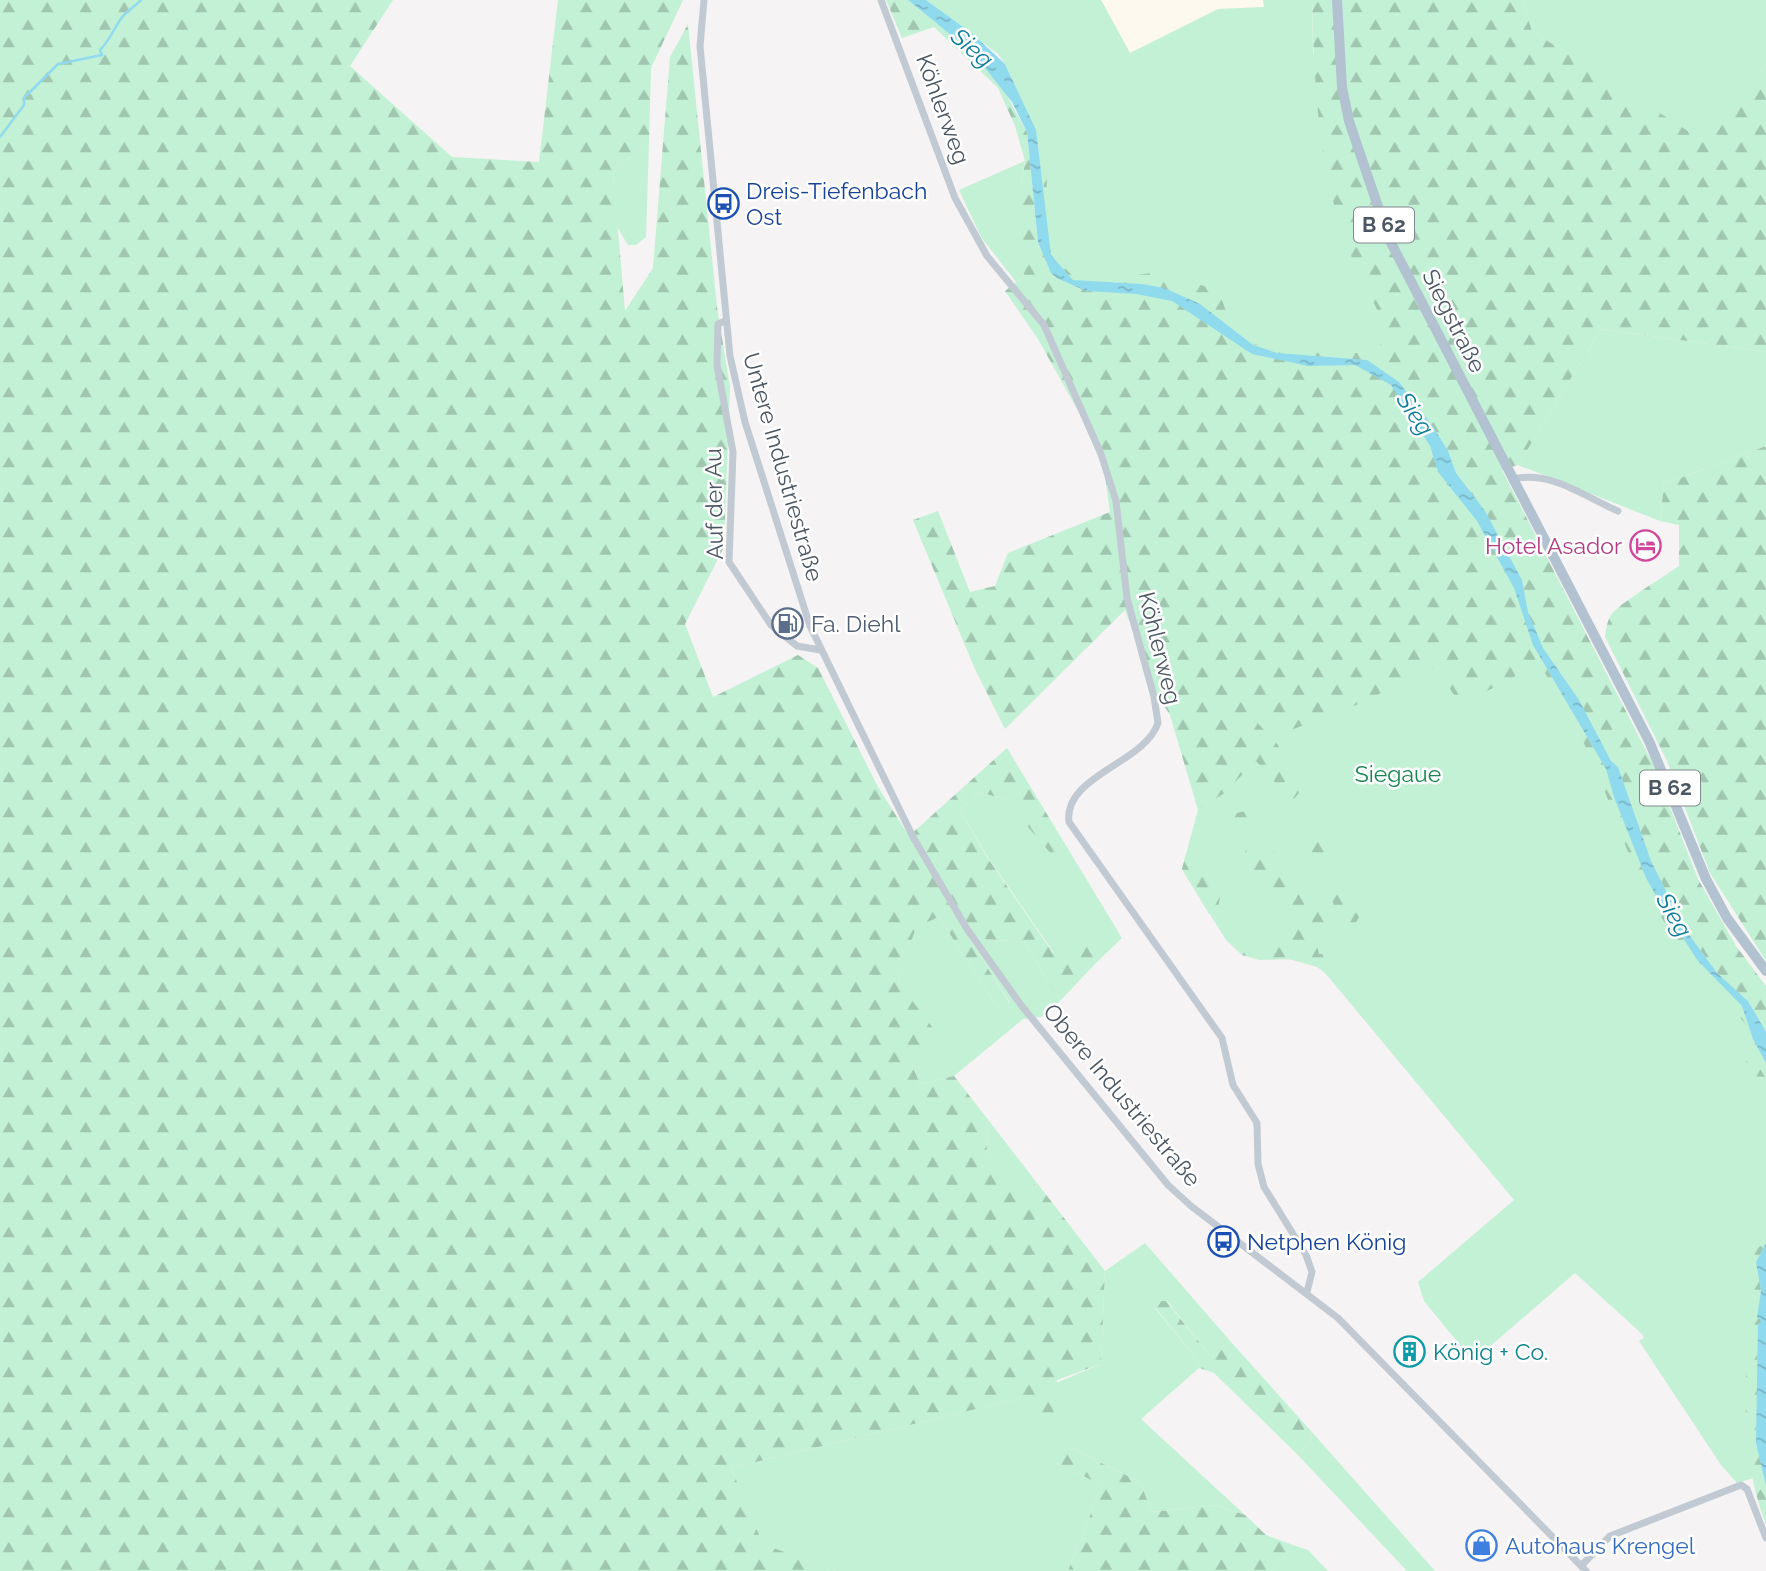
<svg xmlns="http://www.w3.org/2000/svg" width="1766" height="1571" viewBox="0 0 1766 1571" font-family="Raleway,sans-serif">
<defs>
<pattern id="forest-firs" width="22" height="20" patternUnits="userSpaceOnUse" patternTransform="scale(1.75)"><rect width="22" height="20" fill="#c3f1d5"/><path d="M5 1l3.5 6h-7zM16 11l3.5 6h-7z" fill="#a0c6b0"/></pattern>
<pattern id="water-ripples" width="26" height="14" patternUnits="userSpaceOnUse" patternTransform="scale(1.75)"><rect width="26" height="14" fill="#90daee"/><path d="M2 4q2-2 4 0t4 0M15 11q2-2 4 0t4 0" fill="none" stroke="#78b4c4"/></pattern>
</defs>
<rect width="100%" height="100%" fill="#f5f3f3"/>
<!-- commercial -->
<path fill="#fdf9ef" d="M 1101,0 L 1263,0 L 1265,7 L 1217,9 L 1130,53 Z"/>
<!-- green -->
<path fill="#c3f1d5" d="M 926,0 L 1101,0 L 1130,53 L 1218,9 L 1264,7 L 1263,0 L 1312,0 L 1313,52 L 1731,983 L 1766,1026 L 1766,1474 L 1737,1483 L 1721,1465 L 1639,1341 L 1644,1338 L 1642,1334 L 1575,1273 L 1473,1361 L 1424,1301 L 1418,1282 L 1514,1200 L 1321,968 L 1289,959 L 1259,960 L 1242,955 L 1226,940 L 1182,869 L 1198,810 L 1204,805 L 1142,604 L 1048,271 L 1035,129 L 1005,64 L 998,54 Z
M 1522,0 L 1766,0 L 1766,66 L 1708,145 L 1532,31 Z
M 649,141 L 646,237 L 636,245 L 628,245 L 617,227 L 613,173 Z
M 1025,161 C 1017,202 1016,235 1024,276 L 1016,282 L 981,237 L 959,190 Z
M 1601,329 L 1766,352 L 1766,446 L 1664,484 L 1660,521 L 1518,465 Z
M 980,793 L 1003,798 L 1052,854 L 1061,850 L 1062,839 L 1122,938 L 1096,963 L 1090,951 L 1054,953 L 985,853 L 960,810 Z
M 939,917 L 997,1007 L 1010,1003 L 969,938 L 1024,942 L 1060,1001 L 1041,1017 L 1023,1019 L 954,1076 L 920,1084 L 911,1062 L 898,982 L 916,926 Z
M 986,1117 L 1037,1183 L 1021,1192 L 987,1155 Z
M 1145,1243 L 1231,1342 L 1212,1358 L 1167,1301 L 1160,1301 L 1155,1308 L 1194,1356 L 1199,1368 L 1141,1419 L 1245,1515 L 1215,1505 L 1152,1512 L 1140,1482 L 1067,1446 L 1056,1463 L 1102,1485 L 1068,1571 L 835,1571 L 763,1545 L 731,1468 L 1018,1399 L 1101,1364 L 1105,1271 Z
M 1311,1431 L 1435,1571 L 1407,1571 L 1296,1453 L 1310,1445 Z
M 1293,1545 L 1308,1550 L 1328,1571 L 1273,1571 Z"/>
<!-- forest -->
<path fill="url(#forest-firs)" d="M 0,0 L 393,0 L 350,66 L 452,157 L 539,162 L 558,0 L 683,0 L 651,68 L 649,141 L 613,173 L 625,311 L 653,268 L 670,57 L 688,24 L 717,307 L 730,387 L 724,547 L 685,624 L 713,697 L 798,655 L 818,668 L 878,787 L 909,836 L 1007,748 L 1062,839 L 1061,850 L 1052,855 L 1003,798 L 980,793 L 960,810 L 985,854 L 1053,953 L 1087,942 L 1096,963 L 1060,1001 L 1024,942 L 969,938 L 1010,1004 L 997,1007 L 939,917 L 916,927 L 898,982 L 936,1032 L 911,1062 L 920,1084 L 954,1076 L 986,1117 L 987,1155 L 1021,1191 L 1037,1183 L 1105,1271 L 1101,1364 L 1057,1380 L 1052,1427 L 1018,1399 L 731,1468 L 763,1544 L 835,1571 L 0,1571 Z
M 886,0 L 908,0 L 974,54 L 1000,83 L 1027,132 L 1038,242 L 1074,277 L 1089,281 L 1159,272 L 1220,291 C 1223,309 1236,337 1255,344 C 1274,351 1344,356 1364,352 C 1372,350 1381,344 1389,340 C 1379,307 1360,280 1348,248 C 1318,170 1314,82 1312,0 L 1522,0 L 1532,31 L 1708,144 L 1766,66 L 1766,352 L 1601,329 L 1518,465 L 1502,470 L 1653,764 L 1698,879 L 1736,946 L 1766,986 L 1766,1032 L 1748,1001 L 1717,973 L 1685,929 L 1651,861 L 1618,767 L 1611,761 L 1568,684 L 1543,662 L 1606,769 L 1614,797 L 1646,878 L 1660,903 L 1698,961 L 1742,1006 L 1748,1027 C 1711,984 1673,942 1646,891 C 1629,859 1618,825 1605,792 C 1588,748 1565,703 1539,664 L 1460,705 L 1436,666 L 1346,710 L 1288,731 L 1264,706 L 1253,702 L 1253,718 L 1278,745 L 1299,793 L 1294,799 L 1287,796 L 1256,761 L 1223,794 L 1198,810 L 1170,715 L 1157,695 L 1125,610 L 1005,729 L 974,667 L 913,520 L 938,511 L 970,592 L 995,586 L 1008,553 L 1110,512 L 1102,454 L 1038,339 L 1005,291 L 1024,276 L 1017,241 L 1016,213 L 1025,161 L 1015,126 L 998,88 L 934,27 L 902,38 Z
M 1036,130 L 1047,174 L 1046,221 L 1042,163 Z
M 1766,446 L 1766,961 L 1710,873 L 1667,761 L 1605,637 C 1606,630 1607,621 1611,615 C 1617,605 1665,576 1679,566 L 1679,525 L 1660,521 L 1664,484 Z
M 1257,808 L 1262,823 L 1236,831 L 1231,822 L 1237,813 Z
M 1315,835 L 1324,844 L 1330,866 L 1320,869 L 1311,860 L 1309,841 Z
M 1266,839 L 1287,874 L 1309,897 L 1309,903 L 1290,911 L 1281,909 L 1245,863 L 1246,841 Z
M 1186,854 L 1203,864 L 1207,880 L 1222,887 L 1218,908 L 1209,914 L 1182,869 Z
M 1336,892 L 1349,901 L 1359,917 L 1354,926 L 1342,926 L 1330,895 Z
M 1320,908 L 1330,925 L 1329,940 L 1317,945 L 1319,954 L 1330,954 L 1336,964 L 1327,975 C 1307,953 1268,962 1242,955 L 1251,943 L 1262,949 L 1287,924 Z
M 1753,1039 L 1766,1063 L 1766,1077 L 1751,1076 L 1745,1066 Z
M 1760,1246 L 1764,1247 L 1756,1262 L 1761,1290 L 1761,1322 L 1758,1325 L 1756,1443 L 1766,1486 L 1766,1524 C 1731,1436 1752,1348 1750,1257 Z
M 1160,1301 L 1166,1301 L 1212,1358 L 1231,1342 L 1311,1431 L 1310,1445 L 1296,1453 L 1214,1373 L 1199,1368 L 1194,1356 L 1155,1307 Z
M 1067,1446 L 1140,1482 L 1152,1512 L 1215,1505 L 1245,1515 L 1266,1535 L 1293,1545 L 1273,1571 L 1068,1571 L 1102,1485 L 1056,1463 L 1051,1450 Z"/>
<!-- water -->
<path fill="url(#water-ripples)" d="M 908,0 L 926,0 L 974,35 L 1005,64 L 1036,130 L 1051,255 L 1073,280 L 1142,284 L 1164,288 L 1200,304 L 1253,345 L 1277,353 L 1367,360 L 1399,382 L 1432,425 L 1448,451 L 1456,473 L 1485,511 L 1522,580 L 1528,612 L 1543,648 L 1579,700 L 1611,761 L 1618,767 L 1651,861 L 1685,929 L 1717,973 L 1748,1001 L 1766,1032 L 1766,1063 L 1753,1039 L 1742,1006 L 1698,961 L 1660,903 L 1646,878 L 1614,797 L 1606,769 L 1533,645 L 1514,588 L 1477,521 L 1438,472 L 1430,446 L 1391,385 L 1355,365 L 1308,366 L 1252,354 L 1172,301 L 1136,294 L 1086,291 L 1057,278 L 1051,273 L 1038,242 L 1027,132 L 1012,102 L 974,54 Z
M 1766,1243 L 1766,1486 L 1756,1443 L 1758,1325 L 1761,1321 L 1757,1317 L 1761,1290 L 1756,1262 Z"/>
<g fill="none" stroke-linecap="round" stroke-linejoin="round">
<!-- stream -->
<path stroke="#90daee" stroke-width="2.5" d="M 0,137 L 24,105 L 24,98 L 58,64 L 102,55 L 100,50 C 109,41 113,31 120,20 C 126,11 135,7 141,0"/>
<!-- street -->
<path stroke="#c1cad2" stroke-width="7" d="M 704,0 L 700,46 L 730,356 L 745,422 L 810,626 L 913,837 L 967,929 L 1021,1005 L 1168,1185 L 1191,1206 L 1338,1318 L 1586,1571
M 881,0 L 955,198 L 987,256 L 1044,325 L 1101,454 L 1116,501 L 1127,598 L 1154,697 L 1158,723 C 1145,763 1063,776 1069,822 L 1222,1038 L 1233,1085 L 1257,1123 L 1258,1164 L 1264,1187 L 1306,1255 L 1312,1272 L 1307,1292
M 725,321 L 718,324 L 717,365 L 733,452 L 729,562 L 771,625 L 797,646 L 820,650
M 1514,479 C 1550,470 1585,497 1618,511
M 1581,1566 L 1610,1536 L 1741,1485 L 1747,1489 L 1766,1538"/>
<!-- primary -->
<path stroke="#b3c2d1" stroke-width="10" d="M 1337,0 L 1342,87 L 1349,121 L 1389,239 L 1649,741 L 1706,879 L 1727,918 L 1766,971"/>
</g>
<!-- icons -->
<defs>
<symbol id="bus-ring" viewBox="-11 -11 22 22"><circle r="9.5" fill="#fff" stroke="#1a4fb4" stroke-width="1.5"/><path d="M-5-6H5V4H4V6H2V4H-2V6H-4V4H-5ZM-3.5-4V0h7V-4ZM-3.5 1.2v1.5H-2V1.2ZM2 1.2v1.5H3.5V1.2Z" fill="#1a4fb4"/></symbol>
<symbol id="hotel-ring" viewBox="-11 -11 22 22"><circle r="9.5" fill="#fff" stroke="#d1479c" stroke-width="1.5"/><path d="M-6-4.5h1.5V1H6V5H4.5V3h-9V5H-6ZM-4 0a1.8 1.8 0 1 1 3.6 0ZM.5 0V-2.5h3Q6-2.5 6 0Z" fill="#d1479c"/></symbol>
<symbol id="fuel-ring" viewBox="-11 -11 22 22"><circle r="9.5" fill="#fff" stroke="#5c6f8a" stroke-width="1.5"/><path d="M-5.5-6h7V0h2V4h1.3V-2.5L3-4.5l.8-.8L6-3V5H2.5V1h-1V6h-7ZM-4.2-4.7v3.2H.2V-4.7Z" fill="#5c6f8a"/></symbol>
<symbol id="building-ring" viewBox="-11 -11 22 22"><circle r="9.5" fill="#fff" stroke="#0f9aa8" stroke-width="1.5"/><path d="M-4-6H4V6H1V3H-1V6H-4ZM-2.5-4.3h1.7v1.8h-1.7ZM.8-4.3h1.7v1.8H.8ZM-2.5-1h1.7V.8h-1.7ZM.8-1h1.7V.8H.8Z" fill="#0f9aa8"/></symbol>
<symbol id="shop-ring" viewBox="-11 -11 22 22"><circle r="9.5" fill="#fff" stroke="#3f7fe0" stroke-width="1.5"/><path d="M-5-2.5h2.3a2.7 3.5 0 0 1 5.4 0H5L5.5 6h-11ZM-1.5-2.5h3a1.5 2.3 0 0 0-3 0Z" fill="#3f7fe0"/></symbol>
</defs>
<g fill-rule="evenodd">
<use href="#bus-ring" x="706" y="186" width="35" height="35"/>
<use href="#hotel-ring" x="1628" y="528" width="35" height="35"/>
<use href="#fuel-ring" x="770" y="606" width="35" height="35"/>
<use href="#bus-ring" x="1206" y="1224" width="35" height="35"/>
<use href="#building-ring" x="1392" y="1334" width="35" height="35"/>
<use href="#shop-ring" x="1464" y="1528" width="35" height="35"/>
</g>
<g text-anchor="middle" stroke-width="5" stroke-linejoin="round" paint-order="stroke">
<!-- shield labels -->
<g fill="#fff" stroke="#808990" stroke-width="2">
<rect x="1354" y="207.5" width="60" height="35" rx="5"/>
<rect x="1640" y="770.5" width="60" height="35" rx="5"/>
</g>
<g font-size="21" font-weight="bold" fill="#4a5661">
<text x="1384" y="232">B 62</text>
<text x="1670" y="795">B 62</text>
</g>
<!-- street labels -->
<g font-size="23" fill="#4a5661" stroke="#fff">
<text transform="translate(943 109) rotate(70)" y="8">Köhlerweg</text>
<text transform="translate(1454 321) rotate(63)" y="8">Siegstraße</text>
<text transform="translate(783 467) rotate(74)" y="8">Untere Industriestraße</text>
<text transform="translate(714 504) rotate(-91)" y="8">Auf der Au</text>
<text transform="translate(1160 648) rotate(76)" y="8">Köhlerweg</text>
<text transform="translate(1122 1095) rotate(50)" y="8">Obere Industriestraße</text>
</g>
<!-- transit labels -->
<g font-size="23" fill="#164399" stroke="#fff" text-anchor="start">
<text x="746" y="199">Dreis-Tiefenbach<tspan x="746" dy="26">Ost</tspan></text>
<text x="1247" y="1250">Netphen König</text>
</g>
<!-- hotel labels -->
<g font-size="23" fill="#b23c85" stroke="#fff" text-anchor="end">
<text x="1622" y="554">Hotel Asador</text>
</g>
<!-- service labels -->
<g font-size="23" fill="#4e5e75" stroke="#fff" text-anchor="start">
<text x="811" y="632">Fa. Diehl</text>
</g>
<!-- park labels -->
<g font-size="23" fill="#17864f" stroke="#fff">
<text x="1398" y="782">Siegaue</text>
</g>
<!-- culture labels -->
<g font-size="23" fill="#0d838f" stroke="#fff" text-anchor="start">
<text x="1433" y="1360">König + Co.</text>
</g>
<!-- shop labels -->
<g font-size="23" fill="#366cbe" stroke="#fff" text-anchor="start">
<text x="1505" y="1554">Autohaus Krengel</text>
</g>
<!-- water labels -->
<g font-size="24" font-style="italic" fill="#0c7c9b" stroke="#fff">
<text transform="translate(972 48) rotate(41)" y="8">Sieg</text>
<text transform="translate(1415 414) rotate(56)" y="8">Sieg</text>
<text transform="translate(1674 915) rotate(60)" y="8">Sieg</text>
</g>
</g>
</svg>
